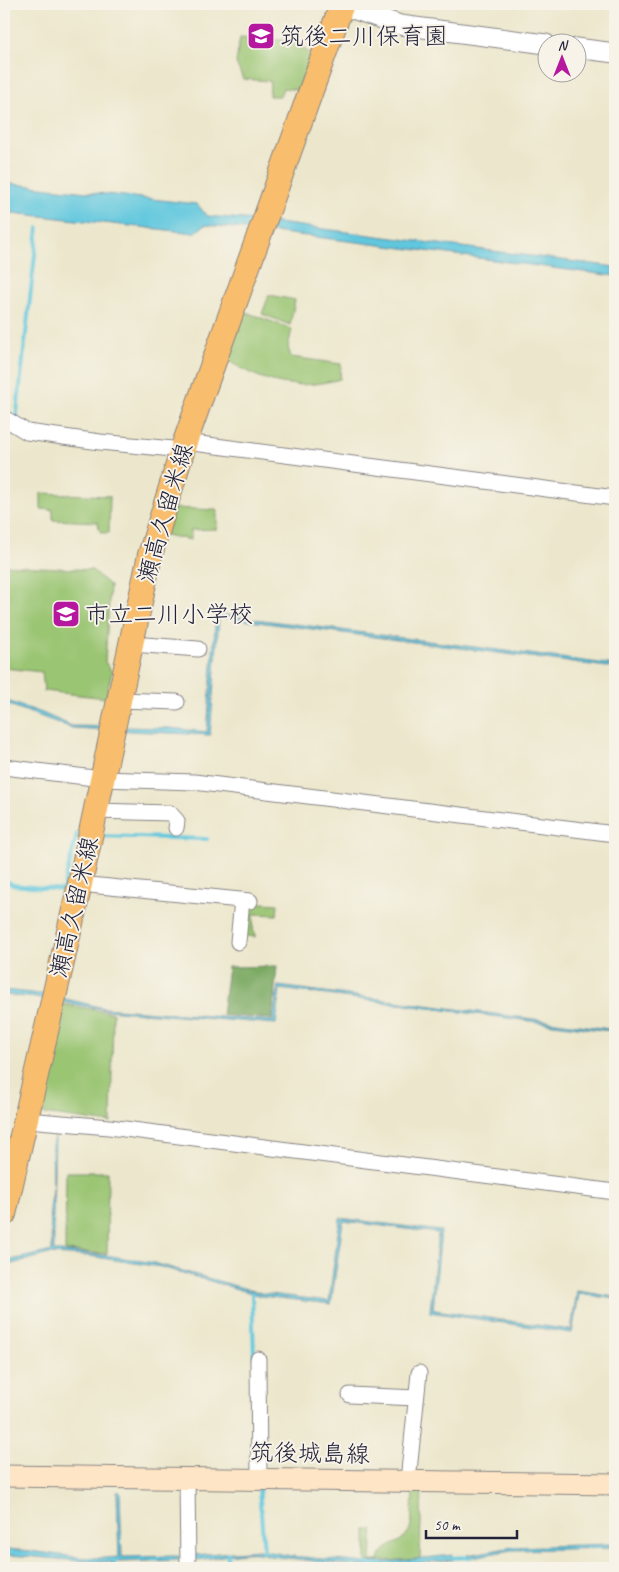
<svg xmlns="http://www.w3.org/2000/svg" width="619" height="1572" viewBox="0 0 619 1572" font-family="Caveat,'Klee One',sans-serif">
<rect width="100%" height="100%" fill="#f7f3e8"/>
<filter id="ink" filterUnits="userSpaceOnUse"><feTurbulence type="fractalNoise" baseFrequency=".02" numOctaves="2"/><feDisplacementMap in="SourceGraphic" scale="10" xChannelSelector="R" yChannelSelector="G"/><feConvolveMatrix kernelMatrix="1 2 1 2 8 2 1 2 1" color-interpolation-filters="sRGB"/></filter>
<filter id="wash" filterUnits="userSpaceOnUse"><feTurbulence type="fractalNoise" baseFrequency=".0096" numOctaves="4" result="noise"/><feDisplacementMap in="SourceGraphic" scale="20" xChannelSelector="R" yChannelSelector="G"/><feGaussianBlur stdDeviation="1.12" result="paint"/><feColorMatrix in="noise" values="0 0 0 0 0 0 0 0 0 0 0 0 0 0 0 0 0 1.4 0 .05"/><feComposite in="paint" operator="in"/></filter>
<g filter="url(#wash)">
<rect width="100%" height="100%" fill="#ece7cc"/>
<!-- green -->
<path fill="#9ac572" stroke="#5e7456" d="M 240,37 L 293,41 L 311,54 L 298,90 L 283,88 L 280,96 L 269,96 L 270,81 L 243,79 L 236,63 Z
M 269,295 L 295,300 L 290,325 L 262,314 Z
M 243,311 L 292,329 L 288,347 L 291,357 L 341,364 L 340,379 C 296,391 265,384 227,360 Z
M 41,493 L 110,496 L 109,533 L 104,533 L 99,530 L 98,522 L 53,520 L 53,510 L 41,509 Z
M 173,508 L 217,510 L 217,529 L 191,530 L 191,540 L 165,535 Z
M 4,565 L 92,570 L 110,586 L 105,662 L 112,672 L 106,698 L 44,691 L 42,672 L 4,668 Z
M 247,902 L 278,904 L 277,915 L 254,914 L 253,932 L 255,932 L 255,937 L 242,935 Z
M 61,1004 L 113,1013 L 111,1123 L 43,1114 Z
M 66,1172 L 108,1172 L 107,1254 L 65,1251 Z
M 422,1488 L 420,1559 L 366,1562 L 366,1530 L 373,1530 L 371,1561 L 379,1561 C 381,1543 404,1546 410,1529 C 413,1517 412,1502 413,1489 Z"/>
<!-- forest -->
<path fill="#7baa64" stroke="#4e6650" d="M 277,966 L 272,1019 L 222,1015 L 228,967 Z"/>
<!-- water -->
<path fill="#61c7de" stroke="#42748c" d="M 4,183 L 197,204 L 207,216 L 255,220 L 615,267 L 615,276 C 479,259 342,238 205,225 L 194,233 L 4,212 Z
M 216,614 L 615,665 L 615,668 L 219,617 L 210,735 L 72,728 L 4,703 L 4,700 L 42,713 L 72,726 L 169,728 L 207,732 Z
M 278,986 L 610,1029 L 615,988 L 615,1029 L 613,1031 L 601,1030 L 280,989 L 276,1024 L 107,1010 L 40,998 L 4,995 L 4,990 L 49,995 L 104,1008 L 273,1021 Z
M 55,1133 L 53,1211 L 54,1251 L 111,1256 L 154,1263 L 261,1293 L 329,1301 L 340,1218 L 441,1231 L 433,1309 L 435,1310 L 571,1330 L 577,1291 L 615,1297 L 615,1299 L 579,1294 L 572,1333 L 430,1312 L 438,1233 L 343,1221 L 331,1304 L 262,1296 L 161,1267 L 89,1256 L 49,1254 L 4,1266 L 4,1260 L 7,1261 L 52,1251 L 50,1210 L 53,1187 L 52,1145 Z
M 117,1492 L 120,1492 L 122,1557 L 179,1556 L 180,1560 L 116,1562 L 113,1568 L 110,1568 L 111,1562 C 75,1562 40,1556 4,1555 L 4,1549 C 42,1550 80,1562 119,1557 Z
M 615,1544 L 615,1548 L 511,1550 L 467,1558 L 467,1555 L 513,1547 Z
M 260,1550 L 291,1556 L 367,1563 L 367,1567 L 270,1556 C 251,1547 215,1559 194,1560 L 194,1555 Z
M 453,1555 L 453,1560 L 378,1567 L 378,1563 Z"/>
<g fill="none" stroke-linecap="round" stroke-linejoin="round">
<!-- stream -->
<path stroke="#61c7de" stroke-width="4" d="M 16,421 L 38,228
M 99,836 L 207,839
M 4,879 L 13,885 L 63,890 L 77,834
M 252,1293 L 254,1358
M 259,1487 L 264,1552
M 448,1558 L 471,1557
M 364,1564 L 382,1564
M 227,1568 L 228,1553"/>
</g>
</g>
<g filter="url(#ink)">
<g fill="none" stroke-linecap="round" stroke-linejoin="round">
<defs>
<path id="minor" d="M 4,418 L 27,432 L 100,442 L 183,450
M 185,442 L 615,498
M 132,644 L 198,649
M 120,700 L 177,702
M 4,767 L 102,779 L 194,782 L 615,834
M 95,811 L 170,813 L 177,821 L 176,828
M 80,884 L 250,901
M 238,942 L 242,900
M 27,1120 L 109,1127 L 615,1192
M 258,1359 L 259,1479
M 350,1395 L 416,1398
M 187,1477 L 188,1568
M 408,1481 L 419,1373"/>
<path id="tertiary" d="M 338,4 L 400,25 L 546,44
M 576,48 L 615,53"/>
<path id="secondary" d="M 4,1476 L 615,1484"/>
<path id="primary" d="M 4,1214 L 80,884 L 150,555 L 185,442 L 342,4"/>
</defs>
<!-- minor casing -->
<use href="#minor" stroke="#878484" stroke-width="17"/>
<!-- tertiary casing -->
<use href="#tertiary" stroke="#878484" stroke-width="21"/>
<!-- secondary casing -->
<use href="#secondary" stroke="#878484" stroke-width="23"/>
<!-- primary casing -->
<use href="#primary" stroke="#878484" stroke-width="26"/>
<!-- minor -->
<use href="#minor" stroke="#fff" stroke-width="15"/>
<!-- tertiary -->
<use href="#tertiary" stroke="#fff" stroke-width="19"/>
<!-- secondary -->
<use href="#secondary" stroke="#fde5c5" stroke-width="21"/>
<!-- primary -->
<use href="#primary" stroke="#f9be6d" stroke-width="24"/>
</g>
</g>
<!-- icons -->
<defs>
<symbol id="school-square" viewBox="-11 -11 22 22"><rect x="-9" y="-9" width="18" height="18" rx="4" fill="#b5179e" stroke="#f7f3e8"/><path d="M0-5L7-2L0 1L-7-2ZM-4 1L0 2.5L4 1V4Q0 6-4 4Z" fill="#fff"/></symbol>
</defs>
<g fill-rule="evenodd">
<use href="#school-square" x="245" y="20" width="32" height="32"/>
<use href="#school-square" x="50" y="598" width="32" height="32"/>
</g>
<g text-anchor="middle" stroke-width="4" stroke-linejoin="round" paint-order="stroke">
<!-- poi labels -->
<g font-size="24" fill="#22223b" stroke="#f7f3e8" text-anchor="start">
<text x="280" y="44">筑後二川保育園</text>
<text x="85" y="622">市立二川小学校</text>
</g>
<!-- street labels -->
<g font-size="24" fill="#22223b" stroke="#f7f3e8">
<text transform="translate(165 513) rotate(-74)" y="8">瀬高久留米線</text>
<text transform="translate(74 907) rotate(-77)" y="8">瀬高久留米線</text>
<text transform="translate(310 1453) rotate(1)" y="8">筑後城島線</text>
</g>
</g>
<!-- margin -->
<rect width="619" height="1572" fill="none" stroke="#f7f3e8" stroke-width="20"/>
<!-- north arrow -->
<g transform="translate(562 58)"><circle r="24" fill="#f7f3e8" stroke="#a29fa3"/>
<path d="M0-4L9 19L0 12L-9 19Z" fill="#b5179e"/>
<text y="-8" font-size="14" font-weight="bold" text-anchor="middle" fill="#22223b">N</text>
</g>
<!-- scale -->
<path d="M426 1530v8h91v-8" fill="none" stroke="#22223b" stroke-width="2.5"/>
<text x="434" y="1530" font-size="15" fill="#22223b" stroke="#f7f3e8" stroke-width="4" paint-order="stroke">50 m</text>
</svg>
